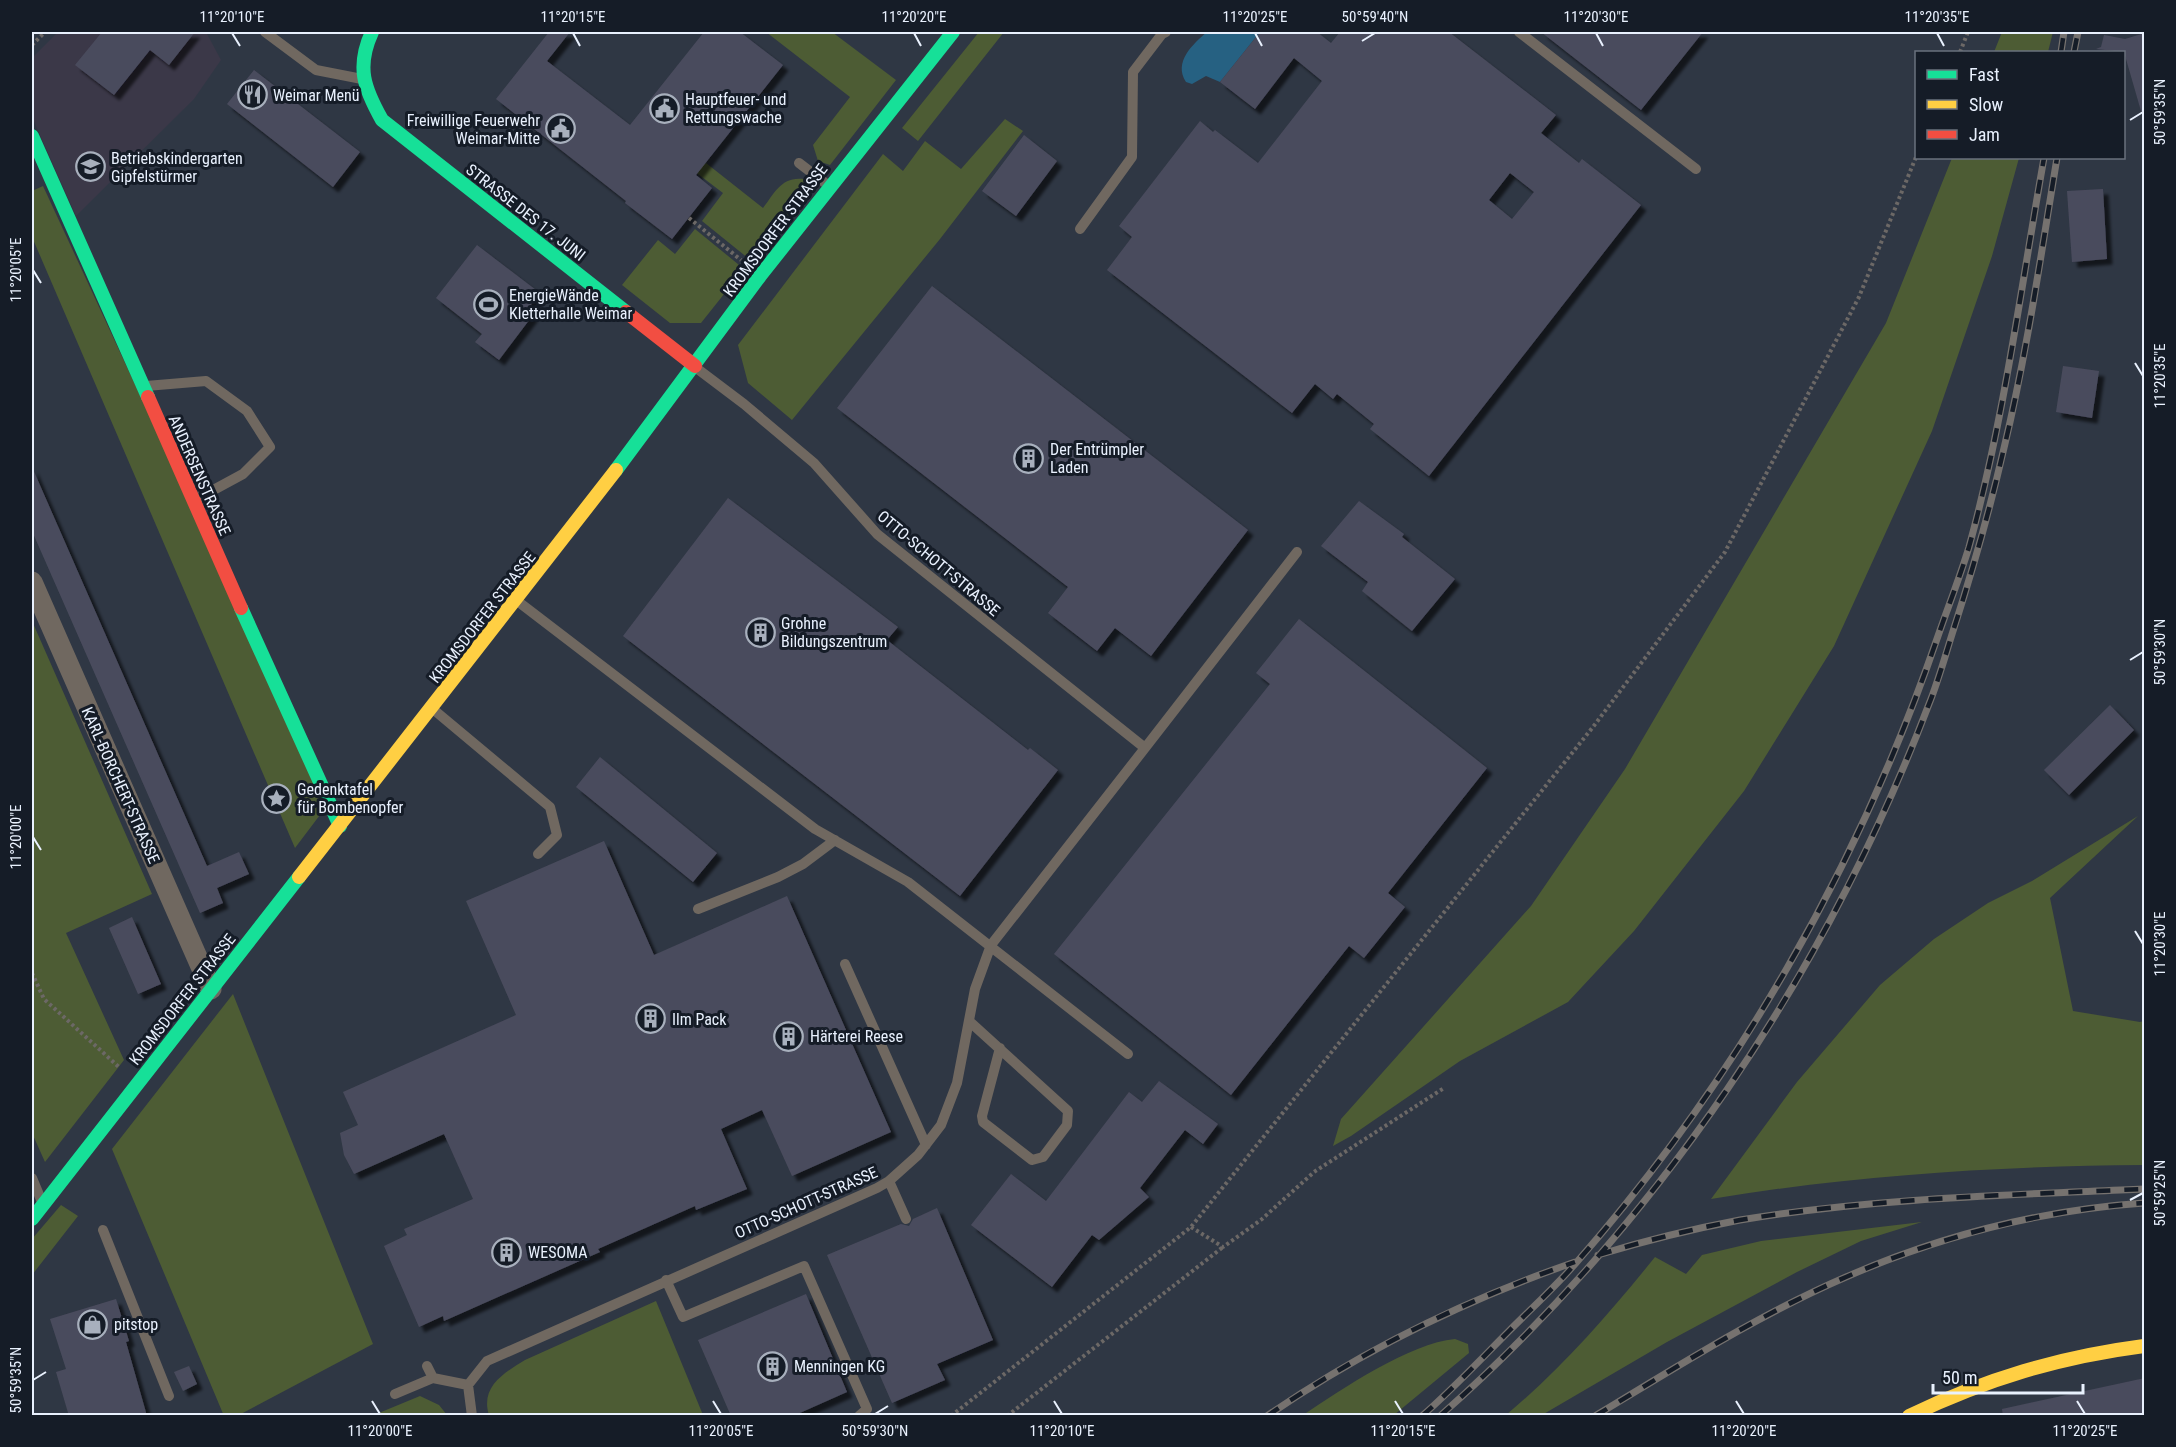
<svg xmlns="http://www.w3.org/2000/svg" width="2176" height="1447" viewBox="0 0 2176 1447" font-family="'Roboto Condensed',sans-serif">
<defs>
<filter id="shadow"><feDropShadow dx="5.5" dy="5.5" stdDeviation="1.5" flood-color="#0009"/></filter>
</defs>
<rect width="100%" height="100%" fill="#2f3744"/>
<!-- education -->
<path fill="#3b3848" d="M 58,32 L 206,32 L 221,60 L 194,99 L 76,216 L 32,117 L 32,58 Z"/>
<!-- green -->
<path fill="#4d5c34" d="M 766,32 L 832,32 L 896,80 L 830,165 L 818,161 L 813,145 L 850,97 Z
M 979,32 L 1004,32 L 918,141 L 902,128 Z
M 2002,32 L 2053,32 L 2048,52 L 1994,52 Z
M 1005,119 L 1023,131 L 940,239 L 792,420 L 748,383 L 738,345 L 883,154 L 903,171 L 925,141 L 961,169 Z
M 1952,158 L 2019,158 L 1992,256 L 1932,431 L 1834,646 L 1744,791 L 1634,931 L 1568,1002 L 1460,1061 L 1351,1136 L 1333,1146 L 1341,1119 L 1531,906 L 1625,769 L 1886,323 Z
M 706,163 L 763,208 C 775,192 782,176 804,179 L 811,190 L 754,263 L 702,221 L 723,193 L 694,171 Z
M 43,186 L 329,803 L 295,848 L 32,237 L 32,191 Z
M 695,229 L 744,269 L 701,323 L 670,323 L 622,285 L 658,240 L 675,254 Z
M 32,621 L 152,894 L 66,933 L 124,1060 L 45,1162 L 32,1133 Z
M 2138,816 L 2050,898 L 2073,1011 L 2140,1022 L 2144,1021 L 2144,1165 C 1999,1166 1855,1175 1711,1199 L 1797,1082 L 1880,985 L 1934,939 L 1988,903 L 2032,881 Z
M 233,994 L 373,1344 L 239,1415 L 224,1416 L 112,1149 Z
M 61,1205 L 78,1216 L 32,1275 L 32,1239 Z
M 1922,1222 L 1861,1241 L 1797,1272 L 1667,1342 L 1542,1415 L 1506,1415 C 1562,1368 1609,1314 1655,1257 L 1686,1274 L 1702,1255 L 1761,1241 Z
M 656,1301 L 703,1415 L 489,1415 C 480,1387 504,1373 525,1360 Z
M 1455,1339 L 1468,1344 L 1469,1353 L 1394,1415 L 1303,1415 C 1342,1389 1410,1343 1455,1339 Z
M 420,1396 L 439,1405 L 447,1415 L 374,1415 Z"/>
<!-- water -->
<path fill="#266182" d="M 1207,32 L 1260,32 L 1220,82 L 1206,76 L 1192,84 L 1186,82 C 1173,62 1193,44 1207,32 Z"/>
<!-- building -->
<path fill="#4a4b5d" fill-rule="evenodd" filter="url(#shadow)" d="M 102,32 L 195,32 L 169,65 L 150,50 L 114,95 L 75,65 Z
M 549,32 L 570,32 L 547,61 L 630,125 L 704,32 L 740,32 L 783,65 L 696,175 L 712,188 L 672,239 L 625,203 L 626,201 L 496,99 Z
M 1260,32 L 1317,32 L 1331,43 L 1340,32 L 1449,32 L 1556,115 L 1541,133 L 1579,163 L 1582,159 L 1641,205 L 1429,476 L 1370,429 L 1374,424 L 1337,394 L 1333,399 L 1315,384 L 1292,413 L 1107,270 L 1132,237 L 1119,226 L 1200,121 L 1213,132 L 1215,130 L 1258,163 L 1322,81 L 1294,58 L 1255,109 L 1220,82 ZM 1510,173 L 1534,192 L 1512,219 L 1489,200 Z
M 1541,32 L 1703,32 L 1641,110 Z
M 2145,33 L 2145,111 L 2141,111 L 2124,52 L 2096,49 L 2101,47 L 2104,35 L 2125,39 Z
M 254,70 L 360,152 L 333,187 L 227,104 Z
M 1024,135 L 1057,161 L 1016,216 L 982,191 Z
M 2103,189 L 2107,259 L 2072,262 L 2067,191 Z
M 477,245 L 540,293 L 527,310 L 533,315 L 499,360 L 475,342 L 482,334 L 436,298 Z
M 932,286 L 1248,530 L 1151,656 L 1115,628 L 1097,651 L 1048,613 L 1068,587 L 837,408 Z
M 2063,366 L 2099,371 L 2092,418 L 2056,412 Z
M 32,467 L 207,866 L 239,852 L 249,874 L 217,888 L 223,903 L 200,913 L 32,531 Z
M 728,498 L 898,627 L 887,640 L 1028,750 L 1030,748 L 1058,770 L 960,896 L 623,636 Z
M 1359,501 L 1404,534 L 1402,537 L 1455,579 L 1412,631 L 1362,591 L 1368,582 L 1321,546 Z
M 1299,619 L 1487,768 L 1388,893 L 1405,907 L 1364,958 L 1349,946 L 1231,1095 L 1054,954 L 1270,684 L 1256,673 Z
M 2110,705 L 2134,730 L 2069,795 L 2044,770 Z
M 600,757 L 717,853 L 693,882 L 576,787 Z
M 604,841 L 654,955 L 787,896 L 891,1132 L 792,1176 L 762,1110 L 721,1129 L 747,1189 L 696,1210 L 695,1206 L 598,1249 L 600,1252 L 444,1321 L 443,1316 L 419,1327 L 384,1246 L 407,1235 L 404,1229 L 473,1199 L 444,1134 L 354,1174 L 344,1155 L 340,1133 L 358,1125 L 343,1092 L 516,1015 L 466,901 Z
M 132,917 L 161,984 L 138,994 L 109,928 Z
M 1159,1081 L 1218,1124 L 1203,1144 L 1185,1130 L 1140,1188 L 1149,1197 L 1099,1240 L 1092,1235 L 1052,1287 L 971,1225 L 1011,1174 L 1046,1201 L 1129,1092 L 1142,1102 Z
M 937,1208 L 993,1340 L 937,1364 L 945,1380 L 892,1403 L 827,1255 L 901,1224 L 909,1226 L 913,1219 Z
M 806,1294 L 847,1392 L 793,1416 L 731,1416 L 698,1340 Z
M 116,1299 L 129,1341 L 126,1342 L 147,1416 L 69,1416 L 56,1372 L 66,1369 L 50,1319 Z
M 189,1366 L 197,1384 L 183,1391 L 174,1372 Z
M 2145,1378 L 2145,1416 L 2003,1416 L 2002,1409 Z"/>
<g fill="none" stroke-linecap="round" stroke-linejoin="round">
<!-- path -->
<path stroke="#6c6866" stroke-width="4" stroke-dasharray="3 3" stroke-linecap="butt" d="M 32,45 L 45,32
M 1960,52 L 1968,32
M 689,218 L 741,260
M 32,973 L 44,999 L 120,1068
M 1191,1227 L 1223,1247 L 1262,1219 L 1314,1172 L 1444,1088
M 951,1416 L 1191,1227 L 1593,727 L 1725,552 L 1859,297 L 1916,157
M 1007,1416 L 1223,1247"/>
<!-- lane -->
<path stroke="#706860" stroke-width="10" d="M 265,32 L 316,70 L 362,79
M 1519,32 L 1696,169
M 799,163 L 829,186
M 1080,229 L 1132,157 L 1133,72 L 1162,34 L 1166,32
M 146,386 L 206,381 L 247,411 L 270,447 L 243,474 L 195,500
M 516,600 L 815,829 L 908,882 L 1128,1054
M 434,710 L 550,807 L 557,835 L 538,854
M 1145,748 L 1297,552
M 698,909 L 778,877 L 803,864 L 835,840
M 845,964 L 926,1145
M 969,1021 L 1068,1111 L 1067,1125 L 1043,1157 L 1032,1160 L 983,1122 L 982,1116 L 1000,1048
M 32,1178 L 42,1202
M 889,1181 L 906,1219
M 103,1230 L 169,1396
M 666,1280 L 683,1317 L 804,1266 L 867,1409 L 859,1416
M 427,1366 L 433,1378
M 395,1394 L 433,1378 L 468,1385
M 472,1416 L 468,1385 L 487,1361 L 877,1188 L 889,1181 L 918,1155 L 941,1125 L 957,1083 L 975,989 L 991,945 L 1145,748 L 877,534 L 814,463 L 744,404 L 695,367"/>
<!-- street -->
<path stroke="#706860" stroke-width="21" d="M 32,582 L 211,989"/>
<!-- fast -->
<path stroke="#16e098" stroke-width="14" d="M 372,32 C 356,67 364,88 382,120 L 626,312
M 32,136 L 148,397
M 616,470 L 760,276 L 953,32
M 241,608 L 340,826
M 32,1219 L 299,877"/>
<!-- slow -->
<path stroke="#ffcf43" stroke-width="14" d="M 299,877 L 616,470
M 1909,1416 C 1986,1379 2059,1357 2144,1346"/>
<!-- jam -->
<path stroke="#f24e42" stroke-width="14" d="M 626,312 L 695,366
M 148,397 L 241,608"/>
<defs>
<path id="rail" d="M 2061,52 L 2064,32
M 2074,52 L 2078,32
M 1598,1255 C 1644,1241 1692,1229 1740,1220 C 1873,1198 2010,1195 2144,1189
M 1267,1416 C 1363,1350 1465,1300 1575,1262
M 1422,1416 C 1453,1389 1481,1359 1510,1330 C 1532,1308 1555,1287 1576,1263 C 1736,1081 1859,866 1938,636 C 1948,607 1960,577 1969,547 C 2004,420 2021,287 2044,158
M 1440,1416 C 1657,1224 1826,974 1929,704 C 1939,679 1946,653 1954,628 C 1973,569 1990,509 2004,448 C 2027,353 2041,254 2057,158
M 1595,1416 C 1677,1367 1758,1315 1846,1277 C 1940,1236 2042,1210 2144,1203"/>
</defs>
<!-- rail casing -->
<use href="#rail" stroke="#76726f" stroke-width="7"/>
<!-- rail -->
<use href="#rail" stroke="#151c27" stroke-width="4.5" stroke-dasharray="14" stroke-linecap="butt"/>
</g>
<!-- ticks -->
<path fill="none" stroke="#e9f1fe" stroke-width="2" d="M 232,33 L 240,46M 573,33 L 580,46M 914,33 L 921,46M 1255,33 L 1262,46M 1596,33 L 1603,46M 1937,33 L 1944,46M 1362,41 L 1375,33M 2130,120 L 2143,112M 33,270 L 41,283M 2135,363 L 2143,376M 2130,660 L 2143,652M 33,837 L 41,850M 2135,931 L 2143,944M 2130,1200 L 2143,1193M 33,1380 L 46,1372M 372,1401 L 380,1414M 713,1401 L 721,1414M 1054,1401 L 1062,1414M 1395,1401 L 1403,1414M 1736,1401 L 1744,1414M 2077,1401 L 2085,1414M 875,1414 L 888,1406"/>
<!-- icons -->
<defs>
<symbol id="restaurant-ring" viewBox="-11 -11 22 22"><circle r="9.5" fill="#151c27" stroke="#a8b0bd" stroke-width="1.5"/><path d="M-5-6h1v4h1v-4h1v4h1v-4h1v5L-1.5 .5V6h-2V.5L-5-1ZM5-6V6H3V1.5H1.5Q1.5-4 5-6Z" fill="#a8b0bd"/></symbol>
<symbol id="civic-ring" viewBox="-11 -11 22 22"><circle r="9.5" fill="#151c27" stroke="#a8b0bd" stroke-width="1.5"/><path d="M-.6-6.5H3V-4.5H.6V-3L4-1V1h2V6H-6V1h2V-1L-.6-3ZM-1.2 2.5V6h2.4V2.5Z" fill="#a8b0bd"/></symbol>
<symbol id="school-ring" viewBox="-11 -11 22 22"><circle r="9.5" fill="#151c27" stroke="#a8b0bd" stroke-width="1.5"/><path d="M0-5L7-2L0 1L-7-2ZM-4 1L0 2.5L4 1V4Q0 6-4 4Z" fill="#a8b0bd"/></symbol>
<symbol id="stadium-ring" viewBox="-11 -11 22 22"><circle r="9.5" fill="#151c27" stroke="#a8b0bd" stroke-width="1.5"/><path d="M0-5a6.5 5 0 1 0 0 10a6.5 5 0 1 0 0-10ZM-3.5-1.8h7v3.6h-7Z" fill="#a8b0bd"/></symbol>
<symbol id="building-ring" viewBox="-11 -11 22 22"><circle r="9.5" fill="#151c27" stroke="#a8b0bd" stroke-width="1.5"/><path d="M-4-6H4V6H1V3H-1V6H-4ZM-2.5-4.3h1.7v1.8h-1.7ZM.8-4.3h1.7v1.8H.8ZM-2.5-1h1.7V.8h-1.7ZM.8-1h1.7V.8H.8Z" fill="#a8b0bd"/></symbol>
<symbol id="sight-ring" viewBox="-11 -11 22 22"><circle r="9.5" fill="#151c27" stroke="#a8b0bd" stroke-width="1.5"/><path d="M0-6L1.8-2.2L6-1.7L2.9 1.2L3.7 5.4L0 3.3L-3.7 5.4L-2.9 1.2L-6-1.7L-1.8-2.2Z" fill="#a8b0bd"/></symbol>
<symbol id="shop-ring" viewBox="-11 -11 22 22"><circle r="9.5" fill="#151c27" stroke="#a8b0bd" stroke-width="1.5"/><path d="M-5-2.5h2.3a2.7 3.5 0 0 1 5.4 0H5L5.5 6h-11ZM-1.5-2.5h3a1.5 2.3 0 0 0-3 0Z" fill="#a8b0bd"/></symbol>
</defs>
<g fill-rule="evenodd">
<use href="#restaurant-ring" x="236" y="78" width="33" height="33"/>
<use href="#civic-ring" x="648" y="92" width="33" height="33"/>
<use href="#civic-ring" x="544" y="112" width="33" height="33"/>
<use href="#school-ring" x="74" y="150" width="33" height="33"/>
<use href="#stadium-ring" x="472" y="288" width="33" height="33"/>
<use href="#building-ring" x="1012" y="442" width="33" height="33"/>
<use href="#building-ring" x="744" y="616" width="33" height="33"/>
<use href="#sight-ring" x="260" y="782" width="33" height="33"/>
<use href="#building-ring" x="634" y="1002" width="33" height="33"/>
<use href="#building-ring" x="772" y="1020" width="33" height="33"/>
<use href="#building-ring" x="490" y="1236" width="33" height="33"/>
<use href="#shop-ring" x="76" y="1308" width="33" height="33"/>
<use href="#building-ring" x="756" y="1350" width="33" height="33"/>
</g>
<g text-anchor="middle" stroke-width="6" stroke-linejoin="round" paint-order="stroke">
<!-- poi labels -->
<g font-size="16" fill="#e9f1fe" stroke="#151c27" text-anchor="start">
<text x="273" y="101">Weimar Menü</text>
<text x="685" y="105">Hauptfeuer- und<tspan x="685" dy="18">Rettungswache</tspan></text>
<text x="540" y="126" text-anchor="end">Freiwillige Feuerwehr<tspan x="540" dy="18">Weimar-Mitte</tspan></text>
<text x="111" y="164">Betriebskindergarten<tspan x="111" dy="18">Gipfelstürmer</tspan></text>
<text x="509" y="301">EnergieWände<tspan x="509" dy="18">Kletterhalle Weimar</tspan></text>
<text x="1050" y="455">Der Entrümpler<tspan x="1050" dy="18">Laden</tspan></text>
<text x="781" y="629">Grohne<tspan x="781" dy="18">Bildungszentrum</tspan></text>
<text x="297" y="795">Gedenktafel<tspan x="297" dy="18">für Bombenopfer</tspan></text>
<text x="672" y="1025">Ilm Pack</text>
<text x="810" y="1042">Härterei Reese</text>
<text x="528" y="1258">WESOMA</text>
<text x="114" y="1330">pitstop</text>
<text x="794" y="1372">Menningen KG</text>
</g>
<!-- street labels -->
<g font-size="16" fill="#e9f1fe" stroke="#151c27">
<text transform="translate(526 212) rotate(38)" y="6">STRASSE DES 17. JUNI</text>
<text transform="translate(775 230) rotate(-53)" y="6">KROMSDORFER STRASSE</text>
<text transform="translate(200 475) rotate(66)" y="6">ANDERSENSTRASSE</text>
<text transform="translate(939 563) rotate(40)" y="6">OTTO-SCHOTT-STRASSE</text>
<text transform="translate(482 617) rotate(-52)" y="6">KROMSDORFER STRASSE</text>
<text transform="translate(121 785) rotate(66)" y="6">KARL-BORCHERT-STRASSE</text>
<text transform="translate(182 999) rotate(-52)" y="6">KROMSDORFER STRASSE</text>
<text transform="translate(806 1202) rotate(-24)" y="6">OTTO-SCHOTT-STRASSE</text>
</g>
</g>
<!-- border -->
<rect width="2176" height="1447" fill="none" stroke="#151c27" stroke-width="66"/>
<!-- legend -->
<rect x="1915" y="51" width="210" height="108" fill="#151c27" stroke="#6a717d" stroke-width="1.5"/>
<rect x="1927" y="70" width="30" height="9" fill="#16e098" stroke="#6a717d" stroke-width="1.5"/>
<text x="1969" y="81" font-size="18" fill="#e9f1fe">Fast</text>
<rect x="1927" y="100" width="30" height="9" fill="#ffcf43" stroke="#6a717d" stroke-width="1.5"/>
<text x="1969" y="111" font-size="18" fill="#e9f1fe">Slow</text>
<rect x="1927" y="130" width="30" height="9" fill="#f24e42" stroke="#6a717d" stroke-width="1.5"/>
<text x="1969" y="141" font-size="18" fill="#e9f1fe">Jam</text>
<!-- scale -->
<path d="M1933 1384v9h150v-9" fill="none" stroke="#e9f1fe" stroke-width="3"/>
<text x="1942" y="1384" font-size="18" fill="#e9f1fe" stroke="#151c27" stroke-width="4.5" paint-order="stroke">50 m</text>
<rect x="33" y="33" width="2110" height="1381" fill="none" stroke="#e9f1fe" stroke-width="2"/>
<g font-size="15" text-anchor="middle" fill="#e9f1fe">
<text x="232" y="22">11°20'10"E</text>
<text x="573" y="22">11°20'15"E</text>
<text x="914" y="22">11°20'20"E</text>
<text x="1255" y="22">11°20'25"E</text>
<text x="1375" y="22">50°59'40"N</text>
<text x="1596" y="22">11°20'30"E</text>
<text x="1937" y="22">11°20'35"E</text>
<text transform="translate(2160 112) rotate(-90)" y="5">50°59'35"N</text>
<text transform="translate(16 270) rotate(-90)" y="5">11°20'05"E</text>
<text transform="translate(2160 376) rotate(-90)" y="5">11°20'35"E</text>
<text transform="translate(2160 652) rotate(-90)" y="5">50°59'30"N</text>
<text transform="translate(16 837) rotate(-90)" y="5">11°20'00"E</text>
<text transform="translate(2160 944) rotate(-90)" y="5">11°20'30"E</text>
<text transform="translate(2160 1193) rotate(-90)" y="5">50°59'25"N</text>
<text transform="translate(16 1380) rotate(-90)" y="5">50°59'35"N</text>
<text x="380" y="1436">11°20'00"E</text>
<text x="721" y="1436">11°20'05"E</text>
<text x="875" y="1436">50°59'30"N</text>
<text x="1062" y="1436">11°20'10"E</text>
<text x="1403" y="1436">11°20'15"E</text>
<text x="1744" y="1436">11°20'20"E</text>
<text x="2085" y="1436">11°20'25"E</text>
</g>
</svg>
